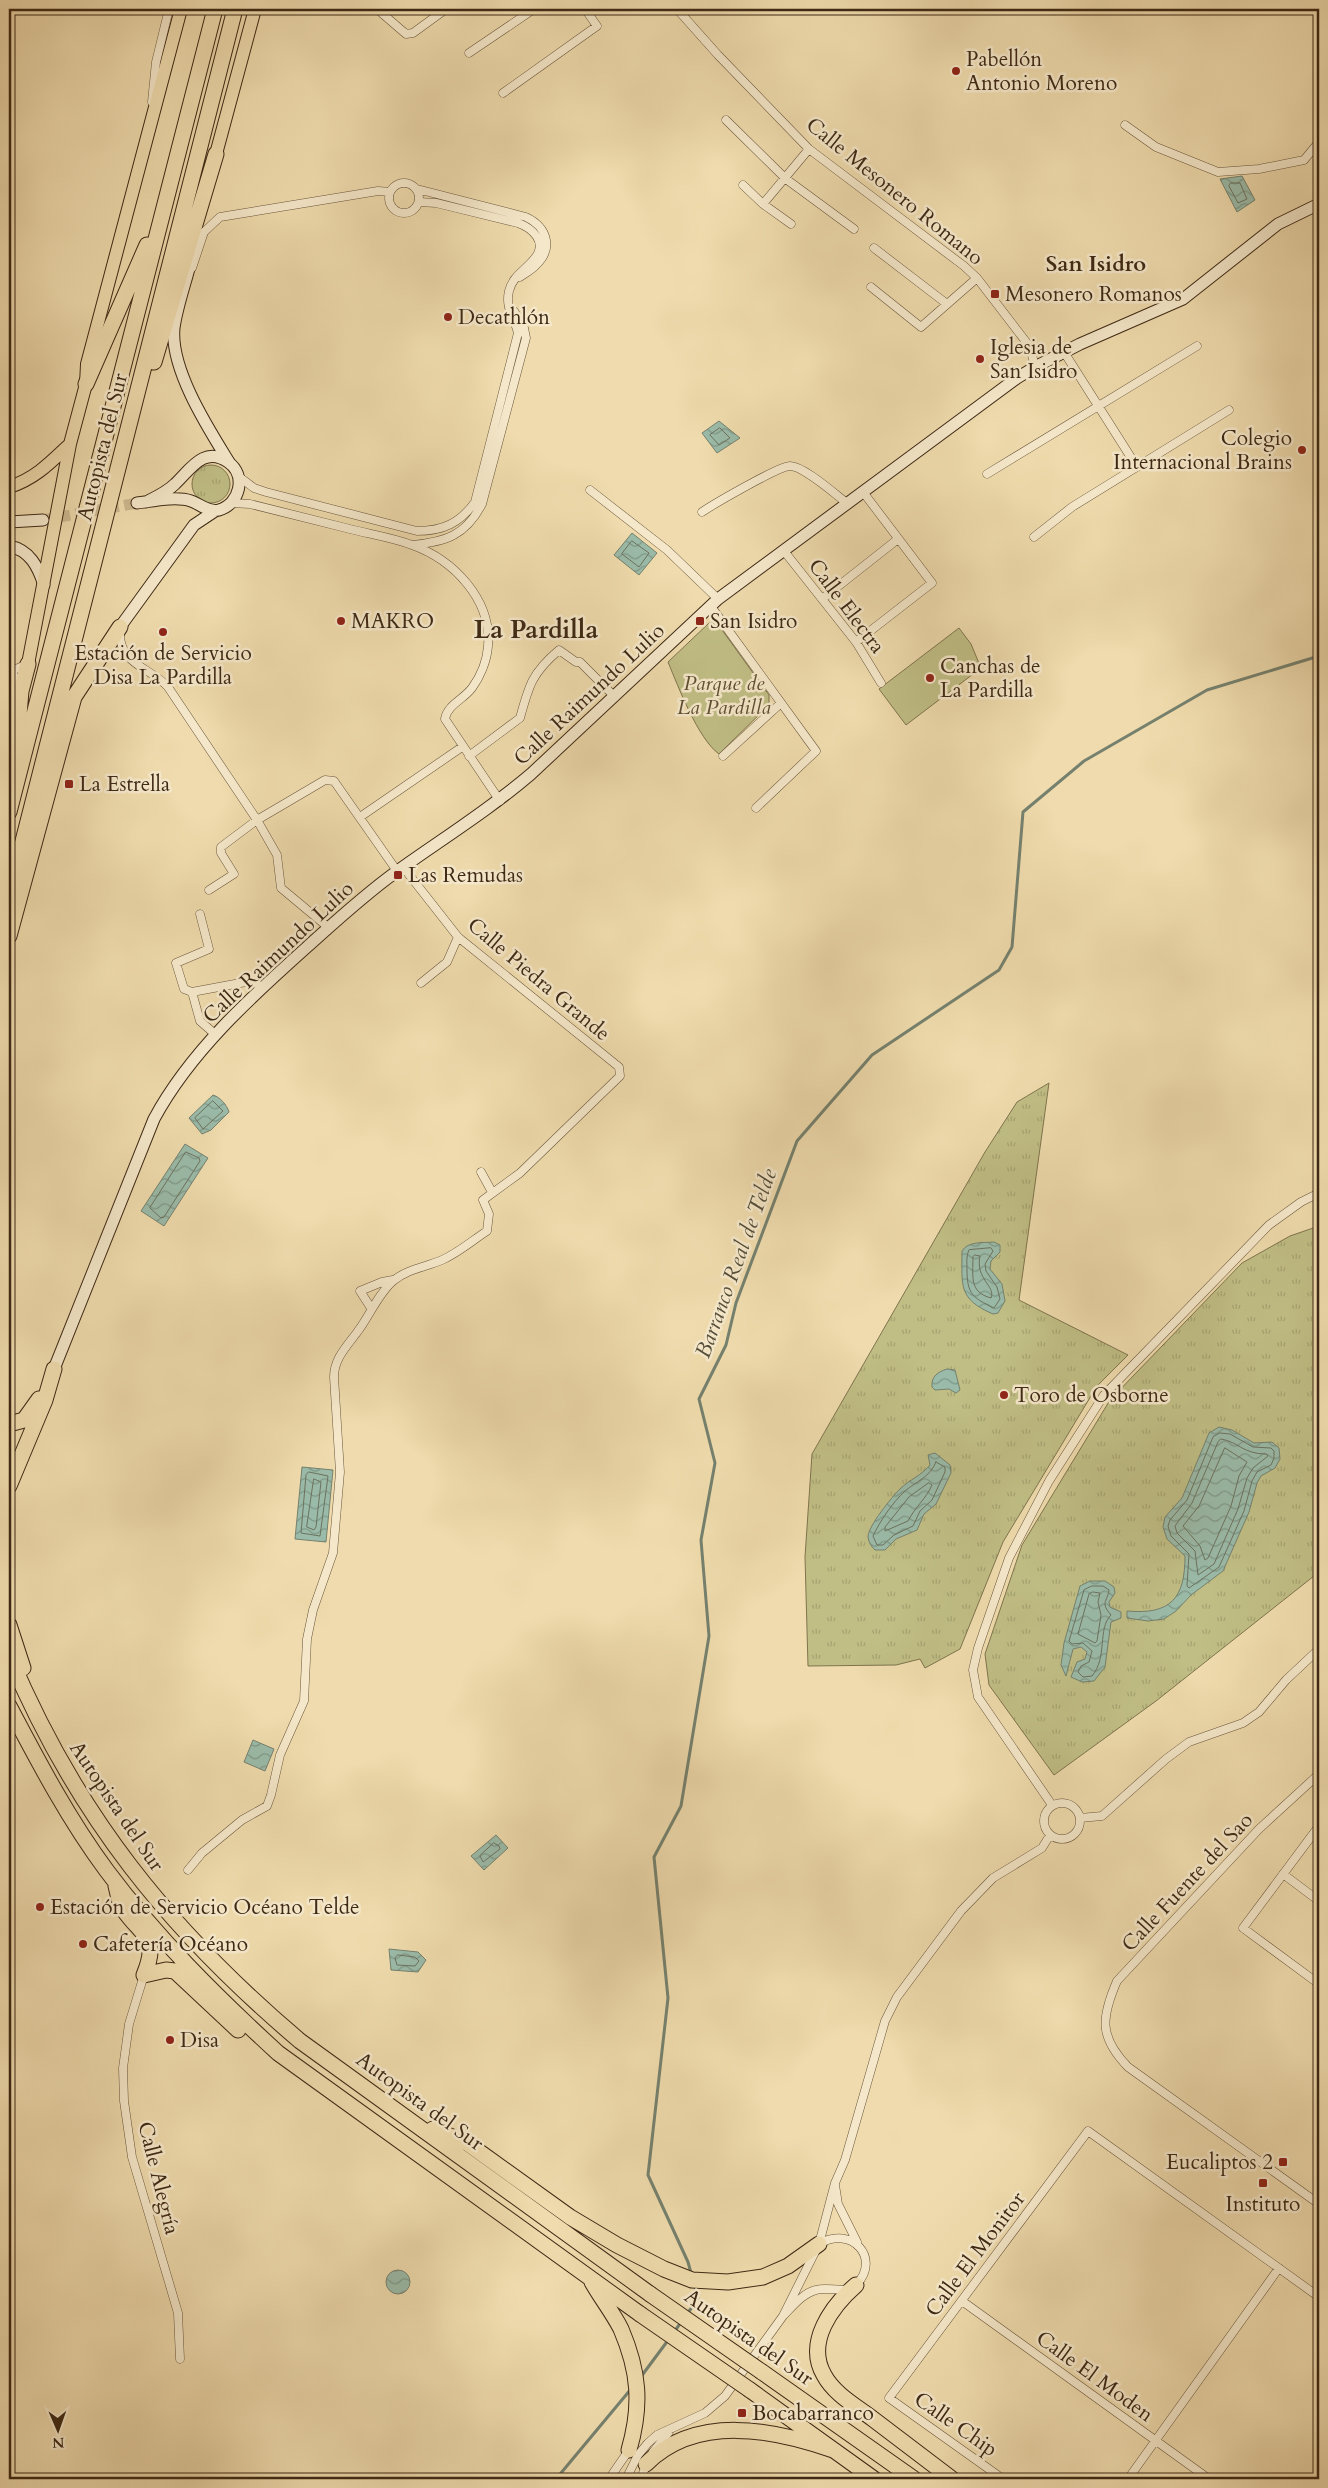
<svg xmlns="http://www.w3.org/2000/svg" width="1328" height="2488" viewBox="0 0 1328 2488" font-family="Cardo,serif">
<defs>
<pattern id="grass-tufts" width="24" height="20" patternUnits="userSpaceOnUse" patternTransform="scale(1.25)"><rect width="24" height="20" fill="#c0be85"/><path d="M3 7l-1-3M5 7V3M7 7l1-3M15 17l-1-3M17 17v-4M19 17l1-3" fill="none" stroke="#a6a372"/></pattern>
<pattern id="water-waves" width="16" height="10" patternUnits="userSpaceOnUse" patternTransform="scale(1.25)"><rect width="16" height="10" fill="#9abba9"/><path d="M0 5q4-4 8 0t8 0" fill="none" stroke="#7f9888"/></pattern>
</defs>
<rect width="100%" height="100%" fill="#efdbad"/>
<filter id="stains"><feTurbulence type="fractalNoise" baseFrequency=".004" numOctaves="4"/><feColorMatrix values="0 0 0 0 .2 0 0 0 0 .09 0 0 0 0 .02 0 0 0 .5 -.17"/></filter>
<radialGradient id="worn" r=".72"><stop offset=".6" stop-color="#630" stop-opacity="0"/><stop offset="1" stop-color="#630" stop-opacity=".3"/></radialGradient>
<!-- grass -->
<path fill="url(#grass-tufts)" stroke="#7f744d" d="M192 484a19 19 0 1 1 38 0a19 19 0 1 1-38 0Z
M 1049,1083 L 1019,1300 L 1128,1355 L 1097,1386 L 1003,1542 L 960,1649 L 925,1668 L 920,1659 L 896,1665 L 808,1666 L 805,1557 L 812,1454 L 985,1152 L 1017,1102 Z
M 1319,1226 L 1319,1572 L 1156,1701 L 1054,1775 L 989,1685 L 985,1654 L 1022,1545 L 1110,1400 L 1242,1263 L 1290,1236 Z"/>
<!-- green -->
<path fill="#c0be85" stroke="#7f744d" d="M 709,623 L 717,623 L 769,695 L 769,705 L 719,754 C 698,739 678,686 668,662 Z
M 959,628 L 971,644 L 981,668 L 906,725 L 879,689 Z"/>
<!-- water -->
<path fill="url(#water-waves)" stroke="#75816e" d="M 1242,176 L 1255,200 L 1237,212 L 1220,179 Z
M 719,421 L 740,438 L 717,453 L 702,433 Z
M 632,533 L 657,553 L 639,575 L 614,555 Z
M 213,1095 C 220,1097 227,1105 229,1112 L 211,1130 L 202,1134 L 189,1118 Z
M 185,1144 L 208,1158 L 164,1226 L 141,1211 Z
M 994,1242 L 1000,1245 L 1000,1252 L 991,1261 L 990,1269 L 1002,1284 L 1005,1301 L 998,1313 L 993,1314 C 958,1299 962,1286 962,1251 C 968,1241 983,1243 994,1242 Z
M 947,1369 L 955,1370 L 960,1390 L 956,1393 L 949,1389 L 935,1390 L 932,1387 C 931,1376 938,1372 947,1369 Z
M 1219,1427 L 1232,1430 L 1254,1443 L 1272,1442 L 1279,1448 L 1280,1459 L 1275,1468 L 1261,1476 L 1257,1483 L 1249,1512 L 1223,1571 L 1191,1595 L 1176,1611 L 1164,1619 L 1148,1621 L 1127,1618 L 1127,1611 C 1171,1615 1185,1598 1185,1556 L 1167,1539 L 1163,1527 L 1165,1517 L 1182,1498 L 1209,1433 Z
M 935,1453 L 950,1465 L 951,1473 L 936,1504 L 924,1514 L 917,1530 L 896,1539 L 885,1550 L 875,1550 C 871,1546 869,1543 868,1537 C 868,1526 892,1497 900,1489 C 909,1480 922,1475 930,1465 L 928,1455 Z
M 302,1467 L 333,1470 L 326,1542 L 295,1539 Z
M 1090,1581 L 1105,1581 L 1114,1587 L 1115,1593 L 1109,1602 L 1110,1607 L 1121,1612 L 1121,1618 L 1111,1622 L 1105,1667 L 1094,1681 L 1082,1682 L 1071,1677 L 1077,1662 L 1085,1659 L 1087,1652 L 1081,1647 L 1073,1649 L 1066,1676 L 1061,1665 L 1064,1643 L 1080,1586 Z
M 253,1740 L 274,1749 L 265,1771 L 244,1762 Z
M 496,1835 L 508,1848 L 484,1870 L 471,1856 Z
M 389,1949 L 418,1952 L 426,1960 L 418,1972 L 391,1970 Z
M386 2282a12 12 0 1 1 24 0a12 12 0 1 1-24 0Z"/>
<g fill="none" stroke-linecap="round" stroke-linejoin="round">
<!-- shore -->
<path stroke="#6c725f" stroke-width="1" d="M 1231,183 L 1240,183 L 1247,199 L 1238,203 L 1229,186 Z
M 720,428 L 730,438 L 719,445 L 710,435 Z
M 632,541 L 649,553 L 639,567 L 622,554 Z
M 213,1101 L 223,1111 L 203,1129 L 195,1118 Z
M 186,1152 L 199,1158 L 200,1161 L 164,1217 L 161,1218 L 150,1208 Z
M 991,1248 L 993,1251 L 985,1264 L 986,1271 L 997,1287 L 1000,1299 L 994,1308 C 973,1298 967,1294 967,1270 C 967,1263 966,1256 969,1250 Z
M 975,1255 L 980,1256 C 975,1279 996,1286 991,1298 C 969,1292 973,1277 973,1257 Z
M 1220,1433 L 1230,1434 L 1253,1447 L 1271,1448 L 1274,1451 L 1274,1458 L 1271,1465 L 1257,1472 L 1252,1481 L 1244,1511 L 1219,1567 L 1189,1588 L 1187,1586 L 1189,1554 L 1171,1536 L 1168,1526 L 1170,1520 L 1187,1500 L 1213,1437 Z
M 1221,1439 C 1239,1442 1243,1454 1266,1454 L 1268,1456 L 1253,1468 L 1247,1478 L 1238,1509 L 1214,1564 L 1198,1575 L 1195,1551 L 1177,1533 L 1175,1526 L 1192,1503 L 1218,1442 Z
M 1225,1448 L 1247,1462 L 1239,1476 L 1231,1506 L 1208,1558 L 1205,1560 L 1200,1546 L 1183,1526 L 1199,1506 Z
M 936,1462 L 945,1467 L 945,1472 L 932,1500 L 920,1511 L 913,1526 L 894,1535 L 883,1545 L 877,1545 L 873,1536 C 880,1521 893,1502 905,1491 C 917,1481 930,1477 936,1462 Z
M 309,1472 L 328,1476 L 320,1536 L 301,1533 L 306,1475 Z
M 314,1479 L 321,1482 L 316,1527 L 314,1530 L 307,1527 Z
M 929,1483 L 932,1485 C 926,1499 915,1507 908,1521 L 885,1531 L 885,1527 L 909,1497 Z
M 1092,1586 L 1103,1586 L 1109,1590 C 1107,1603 1100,1602 1111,1615 C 1097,1629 1108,1657 1092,1676 L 1083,1677 L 1078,1672 L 1081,1666 L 1089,1662 L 1092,1651 L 1083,1643 L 1072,1644 L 1069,1641 L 1084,1590 Z
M 1093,1592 L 1100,1593 L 1098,1602 L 1101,1615 L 1097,1641 L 1095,1643 L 1078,1634 L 1089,1594 Z
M 494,1843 L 499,1846 L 500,1849 L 483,1862 L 480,1856 Z
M 398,1955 L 415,1957 L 419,1961 L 415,1966 L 397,1965 L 395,1958 Z"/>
<!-- stream -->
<path stroke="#75816e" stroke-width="3" d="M 691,2273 L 688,2262 L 648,2175 L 668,1998 L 654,1857 L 681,1806 L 709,1636 L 701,1540 L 715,1463 L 699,1399 L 726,1345 L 736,1303 L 797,1141 L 872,1055 L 999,970 L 1012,947 L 1023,812 L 1084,761 L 1207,690 L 1319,656
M 687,2314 L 698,2299 L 694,2284
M 674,2332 L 682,2321
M 640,2378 L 669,2339
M 556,2479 L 631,2389"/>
<!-- secondary-tunnel -->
<path stroke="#ccb78f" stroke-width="11" stroke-dasharray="11 5.5" stroke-linecap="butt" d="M 43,520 L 137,503"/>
<defs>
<path id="street" d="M 377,9 L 406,34 L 413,33 L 446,9
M 677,9 L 718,55 L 809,149 L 964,266 L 977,278 L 1030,347 L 1035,367
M 469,53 L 534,9
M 503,93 L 597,26 L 585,9
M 152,102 L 156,62 L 169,9
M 726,120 L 786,179 L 854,229
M 1125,125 L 1156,147 L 1218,172 L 1259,169 L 1304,160 L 1319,142
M389 198a15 15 0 1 1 30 0a15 15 0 1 1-30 0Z
M 743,185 L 763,204 L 791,224
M 417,189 L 526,217 C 547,227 554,248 536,265 C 532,270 525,273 520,277
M 763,204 L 809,149
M 874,248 L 947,304
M 192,268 L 204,232 L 220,217 L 378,191 L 390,192
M 871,287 L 921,327 L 977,278
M 1064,352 L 1137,467
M 987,474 L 1197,346
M 238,476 L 254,488 L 266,492 L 417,531 C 443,531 460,523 475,502 L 518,333 C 514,317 505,308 509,291 C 513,275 526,270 535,258 C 548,242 532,228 518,223 L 436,203 L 419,202
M 590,490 L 667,550 L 718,599
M 231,503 L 250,504 C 282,512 314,520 346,528 C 368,534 391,537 412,545 C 454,560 492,600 488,646 C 487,661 480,677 472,688 C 464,699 447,705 445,719 L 500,801
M 702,512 C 714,504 779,466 790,466 C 804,466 836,495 848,504
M 1034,537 L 1072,507 L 1229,410
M 412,545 C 446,542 466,535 482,504 L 526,338 L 524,328 L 514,311
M 784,551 L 856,642 L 881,683
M 822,599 L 898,539
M 710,605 L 816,751 L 756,808
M 120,633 C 119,664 151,668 168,687 L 257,820 L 277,855 L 281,888 L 329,928
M 856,642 L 932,583 L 863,492
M 9,669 L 16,669 L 28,664
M 9,673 L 17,678 L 19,686
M 469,756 L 520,718 C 529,685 532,673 559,650 L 576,662 L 580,662 L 615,697
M 723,756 L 781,703
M 360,817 L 462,747
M 209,890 L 234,874 L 221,853 L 221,847 L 257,820 L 325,780 L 334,781 L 397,871
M 200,914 L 209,949 L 176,963 L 184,989 L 192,992 L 251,981 L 262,987
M 421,983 L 447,962 L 458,937
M 192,992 L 200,1021 L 216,1035
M 481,1172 L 492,1192
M 371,1308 L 360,1291 L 382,1282 L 393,1280
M 1319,1774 L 1259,1829 L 1117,1981 C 1101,2018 1099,2037 1128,2067 L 1319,2204
M1044 1821a18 18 0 1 1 36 0a18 18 0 1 1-36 0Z
M 1052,1805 L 978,1697 L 973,1670 L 978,1648 L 1009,1558 L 1049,1481 L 1104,1395 L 1269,1225 L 1301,1202 L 1319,1193
M 1080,1818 L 1102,1816 L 1166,1759 L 1189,1742 L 1243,1723 L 1259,1712 L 1286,1680 L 1319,1649
M 1319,1826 L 1243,1928 L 1319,1984
M 188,1870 L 202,1853 L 242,1820 L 267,1806 L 271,1795 L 280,1755 L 304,1701 L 307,1639 L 313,1610 L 333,1553 L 340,1472 L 334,1377 C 334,1358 348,1345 358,1331 C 370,1315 378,1294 393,1281 C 407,1269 426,1267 442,1260 C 458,1253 473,1240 487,1231 L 489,1214 L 483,1200 L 520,1173 L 620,1076 L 619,1067 L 458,937 L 403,867
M 1283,1874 L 1319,1901
M 144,1975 L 129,2024 L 123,2068 L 124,2101 L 132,2157 L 178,2313 L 180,2359
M 835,2185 L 838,2204 L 857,2242
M 819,2244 L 835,2183 L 845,2160 L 885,2021 L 897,1997 L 961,1911 L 993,1878 L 1042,1848 L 1050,1835
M 962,2301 L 1209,2479
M 653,2452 L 669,2432
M 609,2479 L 629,2450
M 626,2479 L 638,2455 L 648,2443 L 657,2435 L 705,2413 L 725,2396 L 783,2316 L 819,2244 C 852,2225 881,2258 857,2284 C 847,2295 829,2286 816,2290 C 803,2293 793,2306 783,2316
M 641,2479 L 647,2462
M 1003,2479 L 889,2398 L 1088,2131 L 1319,2297
M 1128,2479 L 1279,2268"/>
<path id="secondary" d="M 191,261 C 186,282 177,306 174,328 C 170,369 208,428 229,462
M 137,503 C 153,501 176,496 191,501 C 200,504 209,513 219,510 C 240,504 247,475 228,462 C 204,445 190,470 175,484 C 167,492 156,497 146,502
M 9,522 L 43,520
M 9,546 C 30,550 38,567 44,585
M 120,627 L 194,525 L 215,511
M 54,1369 L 154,1119 C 190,1052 250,998 307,947 C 336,921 364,895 396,872 C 442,839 489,810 531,774 L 718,599 L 1017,378 L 1035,367 L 1080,344 L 1183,299 L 1278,224 L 1319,204"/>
<path id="primary" d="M 216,154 L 255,9
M 9,487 C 35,479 51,462 70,444
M 28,664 L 70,444 L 86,384 L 87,364 L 181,9"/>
<path id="highway" d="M 154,362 L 216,154
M 86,384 L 147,245
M 9,772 L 18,727 L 21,691 L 28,664
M 9,812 L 215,9
M 9,896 L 235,9
M 9,936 L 74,697 L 120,627
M 9,1424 L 24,1420 L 39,1399
M 9,1486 L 45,1400 L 54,1369
M 9,1625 L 23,1668
M 9,1655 C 76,1815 169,1930 300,2041 L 650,2294
M 9,1706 C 39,1763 69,1820 107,1871 C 157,1938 217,1997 278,2053 L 640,2314
M 116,1886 C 118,1893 119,1903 123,1909 C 142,1937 160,1936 144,1975
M 144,1975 L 166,1970 L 175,1971 L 238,2030
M 433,2129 L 467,2143 L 570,2217 L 617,2245 L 664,2269 L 692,2280 L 728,2282 L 763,2277 L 788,2266 L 819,2244
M 592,2282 C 601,2298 613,2313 621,2329 C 639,2371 642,2405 629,2450
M 856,2285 C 832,2306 805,2342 824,2375 C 834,2394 856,2406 873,2419 C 899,2439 926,2459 952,2479
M 762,2372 L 914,2479
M 750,2390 L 874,2479
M 646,2464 C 696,2414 773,2429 833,2450"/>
</defs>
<!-- street casing -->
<use href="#street" stroke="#6a563b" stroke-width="9"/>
<!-- secondary casing -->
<use href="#secondary" stroke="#3e2915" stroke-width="13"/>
<!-- primary casing -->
<use href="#primary" stroke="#3e2915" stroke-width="14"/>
<!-- highway casing -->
<use href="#highway" stroke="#3e2915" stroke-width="17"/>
<!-- street -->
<use href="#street" stroke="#f5e8ca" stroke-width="8"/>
<!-- secondary -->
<use href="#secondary" stroke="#f5e8ca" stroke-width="11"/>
<!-- primary -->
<use href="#primary" stroke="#efdbad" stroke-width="12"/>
<!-- highway -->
<use href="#highway" stroke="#efdbad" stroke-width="15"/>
<defs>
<path id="highway-bridge" d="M 650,2294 L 762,2372
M 640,2314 L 750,2390"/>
</defs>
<!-- highway-bridge casing -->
<use href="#highway-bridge" stroke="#3e2915" stroke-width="17" stroke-linecap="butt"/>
<!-- highway-bridge -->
<use href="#highway-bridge" stroke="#efdbad" stroke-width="15"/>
</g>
<!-- markers -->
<g fill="#8f2418" stroke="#f5e8ca" stroke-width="2">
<circle cx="956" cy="71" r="5"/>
<rect x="990" y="289" width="10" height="10" rx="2.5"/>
<circle cx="448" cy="317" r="5"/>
<circle cx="980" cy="359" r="5"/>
<circle cx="1302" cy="450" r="5"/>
<circle cx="341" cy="621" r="5"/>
<rect x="695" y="616" width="10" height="10" rx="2.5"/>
<circle cx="163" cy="632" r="5"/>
<circle cx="930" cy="678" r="5"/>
<rect x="64" y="779" width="10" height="10" rx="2.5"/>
<rect x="393" y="870" width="10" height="10" rx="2.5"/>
<circle cx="1004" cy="1395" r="5"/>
<circle cx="40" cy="1907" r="5"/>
<circle cx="83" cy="1944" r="5"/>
<circle cx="170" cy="2040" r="5"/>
<rect x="1278" y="2157" width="10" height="10" rx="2.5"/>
<rect x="1258" y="2178" width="10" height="10" rx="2.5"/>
<rect x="737" y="2408" width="10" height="10" rx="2.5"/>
</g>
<g text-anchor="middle" stroke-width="5" stroke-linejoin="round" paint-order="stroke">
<!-- poi labels -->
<g font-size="21" fill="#3e2915" stroke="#f5e8ca" text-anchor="start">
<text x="966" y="66">Pabellón<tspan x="966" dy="24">Antonio Moreno</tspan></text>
<text x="1005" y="301">Mesonero Romanos</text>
<text x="458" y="324">Decathlón</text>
<text x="990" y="354">Iglesia de<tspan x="990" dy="24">San Isidro</tspan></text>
<text x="1292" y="445" text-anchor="end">Colegio<tspan x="1292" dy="24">Internacional Brains</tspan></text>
<text x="351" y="628">MAKRO</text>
<text x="710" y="628">San Isidro</text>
<text x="163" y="660" text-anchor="middle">Estación de Servicio<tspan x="163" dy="24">Disa La Pardilla</tspan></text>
<text x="940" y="673">Canchas de<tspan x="940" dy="24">La Pardilla</tspan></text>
<text x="79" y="791">La Estrella</text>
<text x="408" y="882">Las Remudas</text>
<text x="1014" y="1402">Toro de Osborne</text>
<text x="50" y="1914">Estación de Servicio Océano Telde</text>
<text x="93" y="1951">Cafetería Océano</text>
<text x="180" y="2047">Disa</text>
<text x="1273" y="2169" text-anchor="end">Eucaliptos 2</text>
<text x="1263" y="2211" text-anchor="middle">Instituto</text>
<text x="752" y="2420">Bocabarranco</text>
</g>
<!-- street labels -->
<g font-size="21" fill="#3e2915" stroke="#f5e8ca">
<text transform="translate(895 191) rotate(39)" y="7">Calle Mesonero Romano</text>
<text transform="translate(102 447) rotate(-76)" y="7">Autopista del Sur</text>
<text transform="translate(847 606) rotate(53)" y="7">Calle Electra</text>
<text transform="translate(589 694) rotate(-43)" y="7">Calle Raimundo Lulio</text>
<text transform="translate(278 952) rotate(-43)" y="7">Calle Raimundo Lulio</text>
<text transform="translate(539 979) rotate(40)" y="7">Calle Piedra Grande</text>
<text transform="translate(117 1806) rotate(56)" y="7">Autopista del Sur</text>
<text transform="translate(1187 1882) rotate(-47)" y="7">Calle Fuente del Sao</text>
<text transform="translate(420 2101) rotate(36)" y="7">Autopista del Sur</text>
<text transform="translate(159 2178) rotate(76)" y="7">Calle Alegría</text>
<text transform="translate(975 2254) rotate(-53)" y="7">Calle El Monitor</text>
<text transform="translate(749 2337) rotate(35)" y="7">Autopista del Sur</text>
<text transform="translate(1095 2376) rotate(36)" y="7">Calle El Moden</text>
<text transform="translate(956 2424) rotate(35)" y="7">Calle Chip</text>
</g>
<!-- park labels -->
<g font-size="21" font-style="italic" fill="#5e4e31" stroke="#f5e8ca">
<text x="724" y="690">Parque de<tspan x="724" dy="24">La Pardilla</tspan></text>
</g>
<!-- neighbourhood labels -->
<g font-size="22" font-weight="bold" fill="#3e2915" stroke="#f5e8ca">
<text x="1096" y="271">San Isidro</text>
</g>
<!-- water labels -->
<g font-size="22" font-style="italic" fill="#554e3a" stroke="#f5e8ca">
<text transform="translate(735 1263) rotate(-70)" y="8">Barranco Real de Telde</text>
</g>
<!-- district labels -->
<g font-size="26" font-weight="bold" fill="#3e2915" stroke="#f5e8ca">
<text x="536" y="638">La Pardilla</text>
</g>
</g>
<!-- margin -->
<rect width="1328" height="2488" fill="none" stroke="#efdbad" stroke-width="30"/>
<rect x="10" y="10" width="1308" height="2468" fill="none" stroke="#3e2915" stroke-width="2.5"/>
<rect x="15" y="15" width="1298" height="2458" fill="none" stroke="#3e2915"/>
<!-- north arrow -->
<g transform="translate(58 2430) rotate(178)" stroke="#f5e8ca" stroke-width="4" paint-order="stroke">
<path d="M0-4L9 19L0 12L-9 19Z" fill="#3e2915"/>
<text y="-8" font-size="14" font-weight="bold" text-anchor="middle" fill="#3e2915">N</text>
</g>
<rect width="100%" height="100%" filter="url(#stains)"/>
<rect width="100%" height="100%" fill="url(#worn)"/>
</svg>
